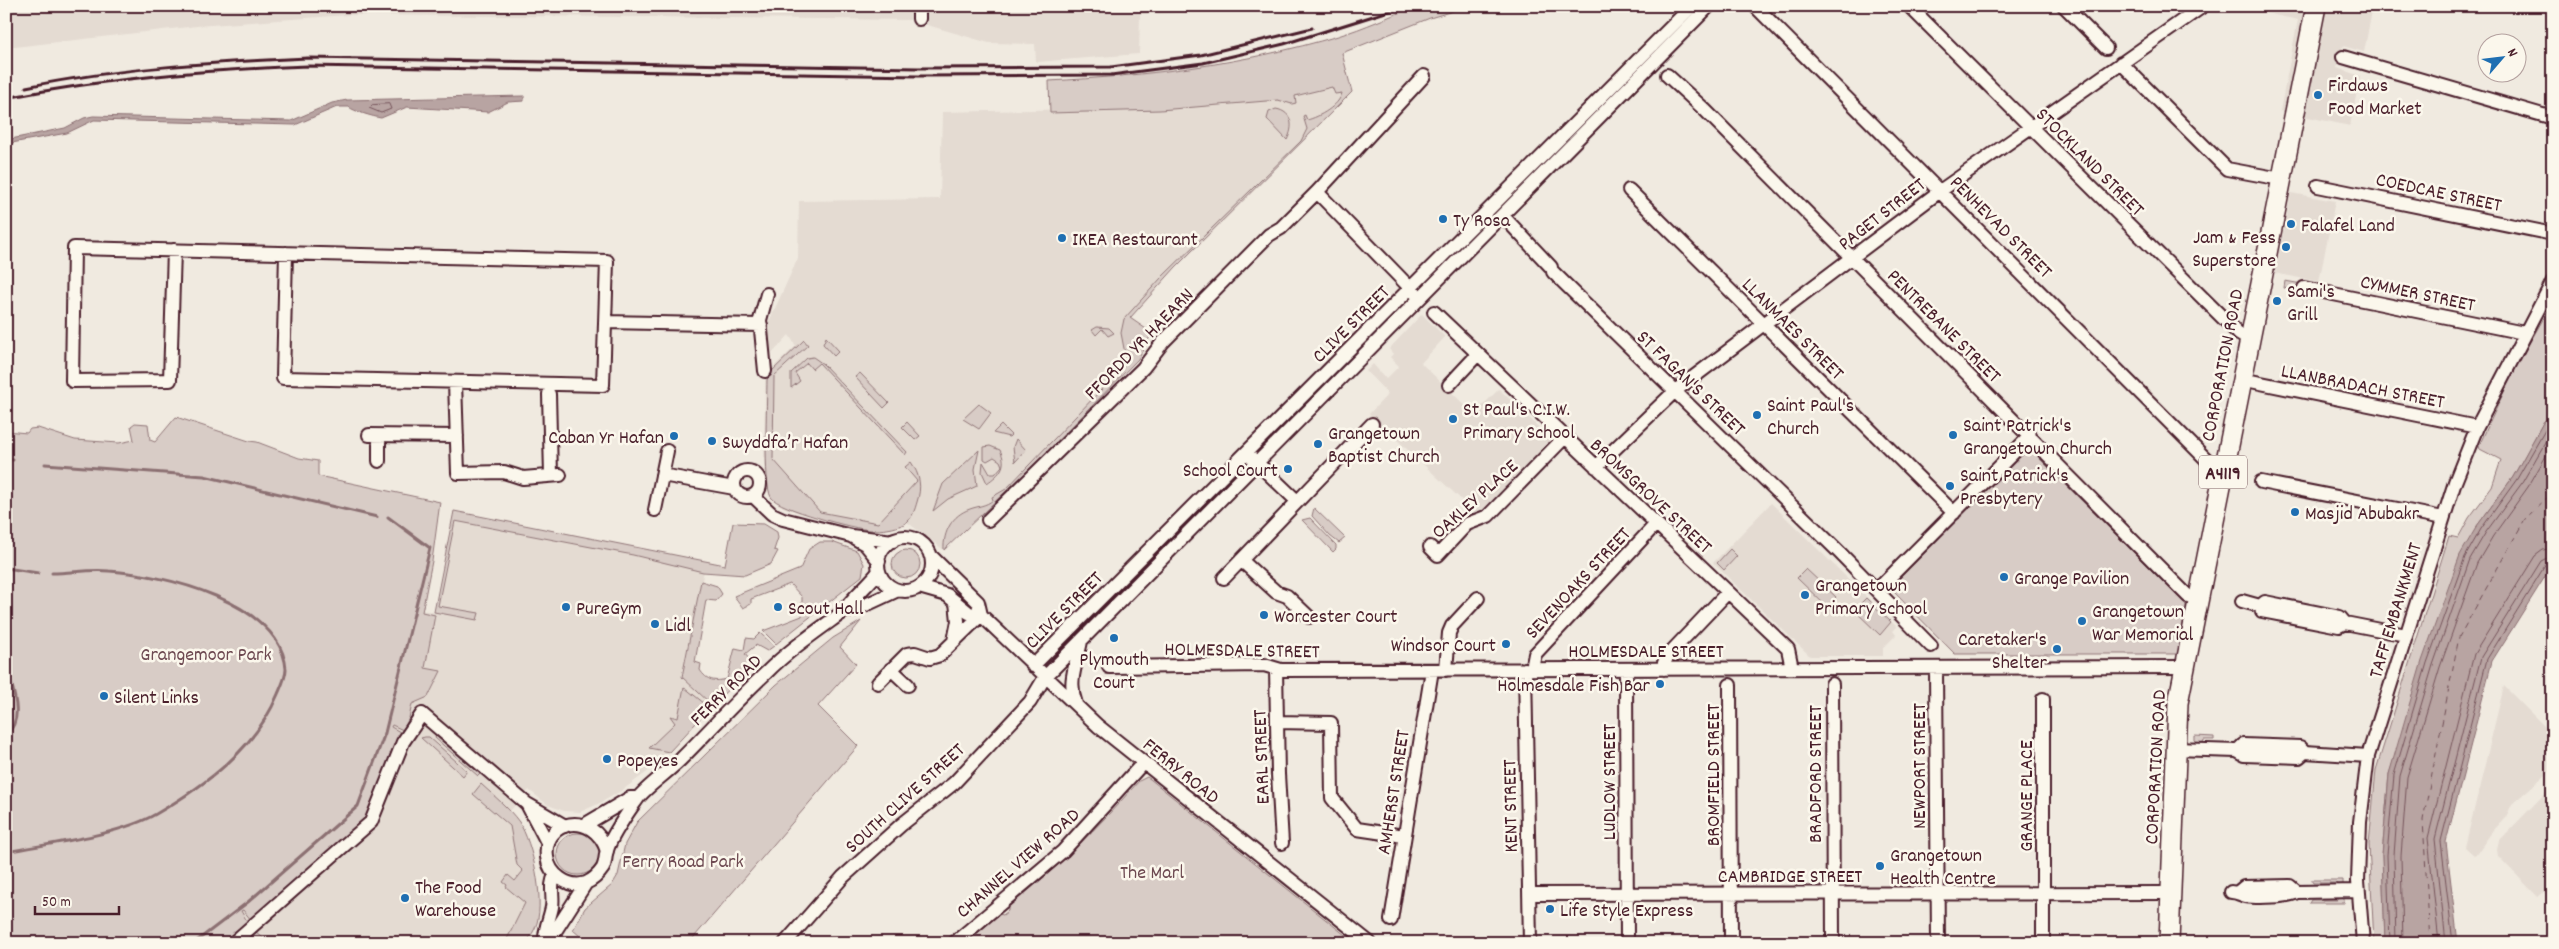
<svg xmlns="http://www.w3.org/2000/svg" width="2559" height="949" viewBox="0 0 2559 949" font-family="Dekko,sans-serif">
<rect width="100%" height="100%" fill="#f0eae0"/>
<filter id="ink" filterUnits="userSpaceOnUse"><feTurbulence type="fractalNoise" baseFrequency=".02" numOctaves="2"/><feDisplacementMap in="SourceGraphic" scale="10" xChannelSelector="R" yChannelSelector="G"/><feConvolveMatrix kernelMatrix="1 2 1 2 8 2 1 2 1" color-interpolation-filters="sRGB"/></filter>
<g filter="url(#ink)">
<!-- built -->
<path fill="#e4dbd2" d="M 6,6 L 1255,6 L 1219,12 L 1140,14 L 1139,54 L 1036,62 L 1035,44 L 989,43 L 910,20 L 650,17 L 347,15 L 197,26 L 6,48 Z
M 2261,6 L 2373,6 L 2364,52 L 2343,46 L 2337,68 L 2360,76 L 2350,126 L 2280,111 L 2298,20 L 2266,13 Z
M 1348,79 L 1352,92 L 1176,267 L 1130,318 L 1152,333 L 1138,359 L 1043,456 L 944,550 L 907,522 L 889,529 L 869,530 L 799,513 L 783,507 L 771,498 L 764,468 L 765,380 L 767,373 L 796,346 L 789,335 L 769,357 L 767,326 L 798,258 L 799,201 L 940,199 L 942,112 L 1074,109 Z
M 2291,193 L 2335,201 L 2319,282 L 2275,273 Z
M 1422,314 L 1445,337 L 1421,363 L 1474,414 L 1499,389 L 1552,440 L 1478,515 L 1369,414 L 1388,394 L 1366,371 L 1373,364 L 1386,379 L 1399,366 L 1390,357 L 1393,354 L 1389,349 Z
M 1771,503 L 1897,627 L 1893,631 L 1896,635 L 1883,648 L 1883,656 L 1810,656 L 1713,563 Z
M 453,518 L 705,566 L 682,677 L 712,705 L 650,770 L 621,791 L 600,803 L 580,812 L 564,811 L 548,805 L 529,790 L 510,811 L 529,843 L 539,903 L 533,901 L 514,943 L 204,943 L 377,768 L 392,726 L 422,610 L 434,612 Z
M 2504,686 L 2553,735 L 2553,768 L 2512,804 L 2506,817 L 2492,832 L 2475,856 L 2465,847 Z
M 2553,785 L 2553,900 L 2544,892 L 2538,897 L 2498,856 L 2497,850 L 2499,841 Z"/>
<!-- green -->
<path fill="#d8ccc6" stroke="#917678" d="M 1416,6 L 1469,6 L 1430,18 L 1342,53 L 1352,92 L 1176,267 L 1130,318 L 1152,333 L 1138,359 L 1043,456 L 944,550 C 943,532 952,515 970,509 C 978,506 986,506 993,500 L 992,497 L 1006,489 L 1123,367 L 1126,359 L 1121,333 L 1124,319 L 1161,278 L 1301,141 L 1307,129 L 1303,116 L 1305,115 L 1307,120 C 1319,117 1339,106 1342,93 L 1335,94 L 1332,87 L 1295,96 L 1296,103 L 1292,104 L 1278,100 L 1160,110 L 1050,113 L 1049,81 C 1147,76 1244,64 1338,36 C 1364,28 1390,16 1416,6 Z
M 1276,109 C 1293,112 1294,127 1287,140 L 1267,119 L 1269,112 Z
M 2285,281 L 2302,284 L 2300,292 L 2284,288 Z
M 2553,302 L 2553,415 L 2544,421 L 2513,477 L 2477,526 L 2389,774 L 2382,855 L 2385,943 L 2374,943 L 2369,844 L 2376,770 L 2449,536 L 2458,538 L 2469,518 L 2492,487 L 2501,460 L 2478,448 L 2515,368 Z
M 1097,327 L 1109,328 L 1114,333 L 1108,336 L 1102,329 L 1096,335 L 1092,330 Z
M 826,337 L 839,351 L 834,356 L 823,344 Z
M 804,340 L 808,345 L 774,376 L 773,459 L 820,512 L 878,523 L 917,481 L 905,467 L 911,462 C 920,475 922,487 917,502 C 915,509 912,520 904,524 C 894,529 882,530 871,530 C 855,529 778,509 771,497 C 763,484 767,401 767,380 L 769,374 Z
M 813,357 L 823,364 L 907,452 L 905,455 L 819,363 L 812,369 L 807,363 L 795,373 L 800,381 L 791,388 L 791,373 L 807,358 Z
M 860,373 L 889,403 L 884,408 L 855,377 Z
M 979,404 L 991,413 L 979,429 L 963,419 Z
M 176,417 L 249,441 L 257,442 L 299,458 L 318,461 L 318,476 L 440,502 L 432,561 L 422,612 L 435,615 L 425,668 L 441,671 L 428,697 L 412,704 L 409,718 L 403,730 L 392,725 L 391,727 L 402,733 L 371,814 L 251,920 L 243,910 L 241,911 L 248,923 L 225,943 L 6,943 L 6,431 L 27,433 L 30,429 L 38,428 L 75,440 L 119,443 L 134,440 L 131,426 L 135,423 L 148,424 L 150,440 L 155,442 Z
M 907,422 L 920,436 L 915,440 L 902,427 Z
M 1001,425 L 1011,435 L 1009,437 L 993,433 Z
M 1016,439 L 1026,450 L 1015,462 L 1013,447 Z
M 990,446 L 1000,450 C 1008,466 1000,474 987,483 L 982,472 L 983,462 L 990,474 L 995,474 L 1002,466 L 1000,461 L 994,457 L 987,461 L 984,459 L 984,447 Z
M 2029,448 L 2186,605 L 2178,654 L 1955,654 L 1890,588 Z
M 979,450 L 975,469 L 977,486 L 948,499 L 933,511 L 943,484 Z
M 1314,508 L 1345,538 L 1339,543 L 1330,536 L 1312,516 Z
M 454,511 L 725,565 L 733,523 L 764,524 L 777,532 L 778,538 L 774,550 L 778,551 L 771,564 L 745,575 L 703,572 L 633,555 L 455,521 L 438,606 L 479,613 L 477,620 L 434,612 Z
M 1310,518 L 1336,545 L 1336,549 L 1333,552 L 1302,520 Z
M 820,542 L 832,542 L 857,551 L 864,564 L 862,576 L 776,644 L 763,631 L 802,616 L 802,597 L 790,584 L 751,599 L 751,604 L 743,608 L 734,596 L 800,569 L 809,549 Z
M 1730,549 L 1737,556 L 1724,570 L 1717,563 Z
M892 564a14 14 0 1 1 28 0a14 14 0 1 1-28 0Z
M 1806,569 L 1836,597 L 1827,607 L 1797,578 Z
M 701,581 L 717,586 L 722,594 L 716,601 L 706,600 L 695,662 L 701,664 L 700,670 C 707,681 715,682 727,679 L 735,648 L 744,650 L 746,638 L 754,639 L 760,633 L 774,646 L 767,651 L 756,645 L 745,654 L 754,665 L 712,705 L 682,677 Z
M 1866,598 L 1891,622 L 1880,635 L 1854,610 Z
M 861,621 L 840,647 L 856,664 L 818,706 L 858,746 L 689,943 L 588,943 L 573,930 L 585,908 L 612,885 L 618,875 L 625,844 L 637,822 L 776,685 L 833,638 Z
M 684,687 L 710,708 L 669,752 L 649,748 L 675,723 L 670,716 L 678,718 Z
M 436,736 L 480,774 L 478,776 L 435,738 Z
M 2195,736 L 2214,737 L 2214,740 L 2204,740 L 2202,744 L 2195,744 Z
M 425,737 L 429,737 L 467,771 L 463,776 L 421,738 Z
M 1147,777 L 1150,779 L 1355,943 L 966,943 L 999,914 L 1003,915 L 1008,911 L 1008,907 C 1057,869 1098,827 1139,781 Z
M 481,784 C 494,796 509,808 519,822 C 533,844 544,898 537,923 C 535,930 530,937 526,943 L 505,943 L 525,903 L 506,887 L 507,885 L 503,882 L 508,875 L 515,881 L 523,871 L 517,865 L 510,826 L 473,794 Z
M557 854a21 21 0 1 1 42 0a21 21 0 1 1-42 0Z
M 2311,880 L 2343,880 L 2343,886 L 2338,886 L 2336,883 L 2313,883 Z
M 2339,896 L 2344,896 L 2344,903 L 2309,903 L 2311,900 L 2337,900 Z
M 255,931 L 269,943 L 265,943 L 258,938 L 254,943 L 248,940 Z"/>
<!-- water -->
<path fill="#b8a4a2" stroke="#8c6f72" d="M 524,96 L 524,101 L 508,102 L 488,112 L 407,107 L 381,118 C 374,117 353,111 349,107 L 337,107 L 295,125 L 94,120 L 67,133 L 6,144 L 6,140 L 65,128 L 84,118 L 93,116 L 291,121 L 332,103 L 347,100 Z
M 2553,415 L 2553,564 L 2492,661 L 2446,842 L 2458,943 L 2385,943 L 2382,855 L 2389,774 L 2422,661 L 2460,555 L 2477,526 L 2513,477 L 2544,421 Z"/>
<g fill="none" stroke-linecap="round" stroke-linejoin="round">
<!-- shore -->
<path stroke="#76545b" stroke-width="1" d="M 389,104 L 391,109 L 381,113 L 369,108 L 372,105 Z
M 2390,943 L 2387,855 L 2394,775 L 2427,663 L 2465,557 L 2481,529 L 2517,479 L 2548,425 L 2553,421
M 2396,943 L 2394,855 L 2400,776 L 2433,665 L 2470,559 L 2486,532 L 2522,483 L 2553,429
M 2403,943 L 2401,856 L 2407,777 L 2440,667 L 2477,563 L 2493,536 L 2528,487 L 2553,444
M 2439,943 L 2428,838 L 2474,654 L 2535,556 L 2543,550 L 2553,548
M 2446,943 L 2435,839 L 2481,657 L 2541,561 L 2553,555
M 2453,943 L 2441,841 L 2487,659 L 2546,564 L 2553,562"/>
<!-- stream -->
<path stroke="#8c6f72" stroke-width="3" d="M 6,459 L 13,460
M 45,464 L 204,476 L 377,517
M 6,568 L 38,573
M 6,735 C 25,719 13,691 8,671
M 6,852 C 51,843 117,836 156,814 C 207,784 255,749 278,694 C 281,687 286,677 286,669 C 281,602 162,574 109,571 C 90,569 71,573 52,573
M 194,943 L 248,902 L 358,806 L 385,733 L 430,548 L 388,517"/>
<!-- ferry -->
<path stroke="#704e55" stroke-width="1" stroke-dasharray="6 5" stroke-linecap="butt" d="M 2430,943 L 2423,820 L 2459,637 L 2525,519 L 2553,492"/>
<defs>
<path id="minor" d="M 919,6 L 919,19
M 1755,6 L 2209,462 L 2223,468
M 1909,6 L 2239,334 L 2249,340
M 2064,6 L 2106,48
M 2343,57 L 2553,118
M 2121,63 L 2227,169 L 2281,179
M 1667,75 L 1705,110 L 2173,581 L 2188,596 L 2198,599
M 2318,186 L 2553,234
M 1629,190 L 1954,513
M 1503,216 L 1551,267
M 174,250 L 170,380 L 72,381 L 74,248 L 607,261 L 603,385 L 283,378 L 286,253
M 1553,272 L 1839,552 L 1931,646
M 2304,288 L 2524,333
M 1416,294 L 1317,192 L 1424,76
M 1434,312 L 1788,649 L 1792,668
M 605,322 L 761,325
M 765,371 L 760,320 L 767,294
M 2241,379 L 2477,427
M 455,382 L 458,473 L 504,472 L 523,478 L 560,475
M 1449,385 L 1478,354
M 549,394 L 551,475
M 369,435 L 457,436
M 379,436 L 379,461
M 1252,458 L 1297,501
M 1596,467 L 1675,391 L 1940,191 L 2203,6
M734 484a13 13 0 1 1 26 0a13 13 0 1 1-26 0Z
M 662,475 L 734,488
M 2261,482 L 2443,518
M 753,496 L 772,514 L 783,519 L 851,536
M 655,510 L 667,451
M 988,520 L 1143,368 L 1163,342 L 1269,235 L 1281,228 L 1317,192
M878 564a27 27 0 1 1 54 0a27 27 0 1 1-54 0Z
M 1430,547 L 1438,555 L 1467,524 L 1488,516 L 1564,438
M 930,555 L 978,602 L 981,615 L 1098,726 L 1370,943
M 1241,560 L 1276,592 L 1287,596 L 1309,617
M 879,561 L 865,544 L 851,536 L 893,541
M 1224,578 L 1372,424
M 919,587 L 947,595 L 969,613 L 981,615
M 1877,590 L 2030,436
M 2242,601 L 2260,606 L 2265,602 L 2340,617 L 2345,623 L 2406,635
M 2260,606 L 2262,611 L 2339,626 L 2345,623
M 843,612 L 857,609 L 898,590
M 954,641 L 958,621 L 956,602
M 1033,666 L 1692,6
M 1109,667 L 1264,665 L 1281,670 L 2184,667
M 1936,668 L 1938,943
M 891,669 L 908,685
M 1276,669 L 1278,774 L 1282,843
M 1525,669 L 1530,943
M 1532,669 L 1535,654 L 1656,524
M 1626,669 L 1627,943
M 1664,669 L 1664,663 L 1669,654 L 1728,592
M 1446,670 L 1449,633 L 1452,626 L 1478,598
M 878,683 L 907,654 L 915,653 L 930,658 L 940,655 L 981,615
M 1832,684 L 1833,943
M 1730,685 L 1731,943
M 2043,699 L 2043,943
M 1076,704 C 1067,680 1077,664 1081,641
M 1277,722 L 1331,723 L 1332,798 L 1357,829 L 1404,836
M 2175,749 L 2237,751 L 2244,755 L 2299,757 L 2305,752
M 2237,751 L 2243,745 L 2300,747 L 2305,752 L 2368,756
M 586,824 L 630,798 L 638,798
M 548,844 L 527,804 L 565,826
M 607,851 C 593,809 542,820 547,857 C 549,874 568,889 586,883 C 593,880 599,874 603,868 C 606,862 605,856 607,850 C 612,834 629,811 638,798 C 646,787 672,769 683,757 C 711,729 737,700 766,673 C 789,650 817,631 843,612 C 853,596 868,586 879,571
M 2231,892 C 2238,892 2240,895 2246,896 C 2257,898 2289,897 2297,892 L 2358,891
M 2238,892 L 2244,887 L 2290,886 L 2297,892
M 1529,894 L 2171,893
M 1391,920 L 1432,670
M 545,939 C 545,927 550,918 552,907 C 554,895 549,886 555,875
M 233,943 L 371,822 L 403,742 L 422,714 L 527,804
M 542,943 L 554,933 L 586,883
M 785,943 L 843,877 L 901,825 L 954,783 L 1030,702 L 1045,677 L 1709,6
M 954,943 L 1063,851 L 1143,763
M 2363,943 L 2358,881 L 2360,822 L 2368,756 L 2455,482 L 2477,427 L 2553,281"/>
<path id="primary" d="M 2169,943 L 2178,703 L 2316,6"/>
</defs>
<!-- minor casing -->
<use href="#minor" stroke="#4a1f2b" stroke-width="16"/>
<!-- primary casing -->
<use href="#primary" stroke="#4a1f2b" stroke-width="22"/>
<!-- minor -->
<use href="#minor" stroke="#fbf7ec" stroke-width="12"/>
<!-- primary -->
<use href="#primary" stroke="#fbf7ec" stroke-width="19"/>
<!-- rail -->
<path stroke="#4a1f2b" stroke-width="3" d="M 26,87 C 119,68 213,62 308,58 L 918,68 L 1111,67 L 1201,55 L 1312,28
M 6,98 C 109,78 204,70 308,66 L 918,76 L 1111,75 L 1203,63 L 1284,44 L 1405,6"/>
</g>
</g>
<!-- markers -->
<g fill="#1f6fb2" stroke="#fbf7ec" stroke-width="2">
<circle cx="2318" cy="95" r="5"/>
<circle cx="1443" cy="219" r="5"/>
<circle cx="2291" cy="224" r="5"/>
<circle cx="1062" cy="238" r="5"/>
<circle cx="2286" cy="247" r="5"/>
<circle cx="2277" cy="301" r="5"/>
<circle cx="1757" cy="415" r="5"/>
<circle cx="1453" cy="419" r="5"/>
<circle cx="1953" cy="435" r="5"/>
<circle cx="674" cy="436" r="5"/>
<circle cx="712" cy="441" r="5"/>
<circle cx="1318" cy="444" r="5"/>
<circle cx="1288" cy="469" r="5"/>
<circle cx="1950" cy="486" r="5"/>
<circle cx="2295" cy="512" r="5"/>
<circle cx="2004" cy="577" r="5"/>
<circle cx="1805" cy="595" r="5"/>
<circle cx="566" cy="607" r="5"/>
<circle cx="778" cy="607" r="5"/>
<circle cx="1264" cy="615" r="5"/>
<circle cx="2082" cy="621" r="5"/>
<circle cx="655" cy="624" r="5"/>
<circle cx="1114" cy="638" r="5"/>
<circle cx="1506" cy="644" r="5"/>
<circle cx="2057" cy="649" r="5"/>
<circle cx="1660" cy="684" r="5"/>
<circle cx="104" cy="696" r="5"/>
<circle cx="607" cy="759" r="5"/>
<circle cx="1880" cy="866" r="5"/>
<circle cx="405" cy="898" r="5"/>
<circle cx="1550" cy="909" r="5"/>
</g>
<g text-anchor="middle" stroke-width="5" stroke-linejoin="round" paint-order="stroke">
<!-- shield labels -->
<rect fill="#fbf7ec" stroke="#7f6065" stroke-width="1" x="2199" y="455.5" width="48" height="33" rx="4"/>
<g font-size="19" font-weight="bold" fill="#4a1f2b">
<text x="2223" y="479">A4119</text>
</g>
<!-- poi labels -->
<g font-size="20" fill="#4a1f2b" stroke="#fbf7ec" text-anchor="start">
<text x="2328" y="91">Firdaws<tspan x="2328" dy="23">Food Market</tspan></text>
<text x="1453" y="226">Ty Rosa</text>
<text x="2301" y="231">Falafel Land</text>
<text x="2276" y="243" text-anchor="end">Jam &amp; Fess<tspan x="2276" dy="23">Superstore</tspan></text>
<text x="1072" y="245">IKEA Restaurant</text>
<text x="2287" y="297">Sami's<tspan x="2287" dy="23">Grill</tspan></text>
<text x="1767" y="411">Saint Paul's<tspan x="1767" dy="23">Church</tspan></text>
<text x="1463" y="415">St Paul's C.I.W.<tspan x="1463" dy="23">Primary School</tspan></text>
<text x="1963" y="431">Saint Patrick's<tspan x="1963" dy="23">Grangetown Church</tspan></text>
<text x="1328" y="439">Grangetown<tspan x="1328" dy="23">Baptist Church</tspan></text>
<text x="664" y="443" text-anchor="end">Caban Yr Hafan</text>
<text x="722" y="448">Swyddfa’r Hafan</text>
<text x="1278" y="476" text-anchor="end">School Court</text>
<text x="1960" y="481">Saint Patrick's<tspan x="1960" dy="23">Presbytery</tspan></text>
<text x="2305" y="519">Masjid Abubakr</text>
<text x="2014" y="584">Grange Pavilion</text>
<text x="1815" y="591">Grangetown<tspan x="1815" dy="23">Primary School</tspan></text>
<text x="576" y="614">PureGym</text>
<text x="788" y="614">Scout Hall</text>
<text x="2092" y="617">Grangetown<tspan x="2092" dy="23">War Memorial</tspan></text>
<text x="1274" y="622">Worcester Court</text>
<text x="665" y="631">Lidl</text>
<text x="2047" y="645" text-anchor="end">Caretaker's<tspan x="2047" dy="23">Shelter</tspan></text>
<text x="1496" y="651" text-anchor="end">Windsor Court</text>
<text x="1114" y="665" text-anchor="middle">Plymouth<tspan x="1114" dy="23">Court</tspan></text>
<text x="1650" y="691" text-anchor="end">Holmesdale Fish Bar</text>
<text x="114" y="703">Silent Links</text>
<text x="617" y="766">Popeyes</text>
<text x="1890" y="861">Grangetown<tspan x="1890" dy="23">Health Centre</tspan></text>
<text x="415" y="893">The Food<tspan x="415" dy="23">Warehouse</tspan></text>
<text x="1560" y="916">Life Style Express</text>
</g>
<!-- street labels -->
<g font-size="20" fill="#4a1f2b" stroke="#fbf7ec">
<text transform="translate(2091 161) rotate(45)" y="7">STOCKLAND STREET</text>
<text transform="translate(2439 191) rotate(12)" y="7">COEDCAE STREET</text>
<text transform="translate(1881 213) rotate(-38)" y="7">PAGET STREET</text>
<text transform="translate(2002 226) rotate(45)" y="7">PENHEVAD STREET</text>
<text transform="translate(2418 292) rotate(12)" y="7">CYMMER STREET</text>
<text transform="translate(1350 323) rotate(-45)" y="7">CLIVE STREET</text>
<text transform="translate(1945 325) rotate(45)" y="7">PENTREBANE STREET</text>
<text transform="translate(1794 328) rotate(45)" y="7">LLANMAES STREET</text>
<text transform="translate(1138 343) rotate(-46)" y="7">FFORDD YR HAEARN</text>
<text transform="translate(2221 365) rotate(-79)" y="7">CORPORATION ROAD</text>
<text transform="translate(1692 382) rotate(44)" y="7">ST FAGAN'S STREET</text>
<text transform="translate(2363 385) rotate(11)" y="7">LLANBRADACH STREET</text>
<text transform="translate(1652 495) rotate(43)" y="7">BROMSGROVE STREET</text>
<text transform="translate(1474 498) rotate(-42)" y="7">OAKLEY PLACE</text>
<text transform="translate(1577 582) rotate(-47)" y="7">SEVENOAKS STREET</text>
<text transform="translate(1063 609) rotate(-45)" y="7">CLIVE STREET</text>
<text transform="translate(2394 610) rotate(-73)" y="7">TAFF EMBANKMENT</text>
<text transform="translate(1242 649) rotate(1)" y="7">HOLMESDALE STREET</text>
<text x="1646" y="657">HOLMESDALE STREET</text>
<text transform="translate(725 689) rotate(-45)" y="7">FERRY ROAD</text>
<text transform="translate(1260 757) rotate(-92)" y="7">EARL STREET</text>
<text transform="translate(1918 766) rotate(-90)" y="7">NEWPORT STREET</text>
<text transform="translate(2154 767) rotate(-87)" y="7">CORPORATION ROAD</text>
<text transform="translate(1182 770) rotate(39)" y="7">FERRY ROAD</text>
<text transform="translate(1814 774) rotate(-90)" y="7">BRADFORD STREET</text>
<text transform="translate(1712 775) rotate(-90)" y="7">BROMFIELD STREET</text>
<text transform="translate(1608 782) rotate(-90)" y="7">LUDLOW STREET</text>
<text transform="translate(1392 792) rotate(-81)" y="7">AMHERST STREET</text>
<text transform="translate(2025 796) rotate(-90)" y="7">GRANGE PLACE</text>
<text transform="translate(904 797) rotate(-42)" y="7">SOUTH CLIVE STREET</text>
<text transform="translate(1509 806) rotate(-91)" y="7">KENT STREET</text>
<text transform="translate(1017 862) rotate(-41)" y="7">CHANNEL VIEW ROAD</text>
<text x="1790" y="882">CAMBRIDGE STREET</text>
</g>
<!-- park labels -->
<g font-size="20" fill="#6e4a52" stroke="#fbf7ec">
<text x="206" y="660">Grangemoor Park</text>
<text x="683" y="867">Ferry Road Park</text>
<text x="1152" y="878">The Marl</text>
</g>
</g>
<!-- margin -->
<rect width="2559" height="949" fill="none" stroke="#fbf7ec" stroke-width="25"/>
<rect x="12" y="12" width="2534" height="924" fill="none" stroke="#4a1f2b" stroke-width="2" filter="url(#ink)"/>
<!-- north arrow -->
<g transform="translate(2502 58) rotate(62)"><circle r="24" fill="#fbf7ec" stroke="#b4a19f"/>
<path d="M0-4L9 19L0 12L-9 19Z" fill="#1f6fb2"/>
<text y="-8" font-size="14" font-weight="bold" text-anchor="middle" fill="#4a1f2b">N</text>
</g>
<!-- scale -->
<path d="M35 906v8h84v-8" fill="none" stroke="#4a1f2b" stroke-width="2.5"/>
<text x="42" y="906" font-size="15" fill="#4a1f2b" stroke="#fbf7ec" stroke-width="4" paint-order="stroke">50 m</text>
</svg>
